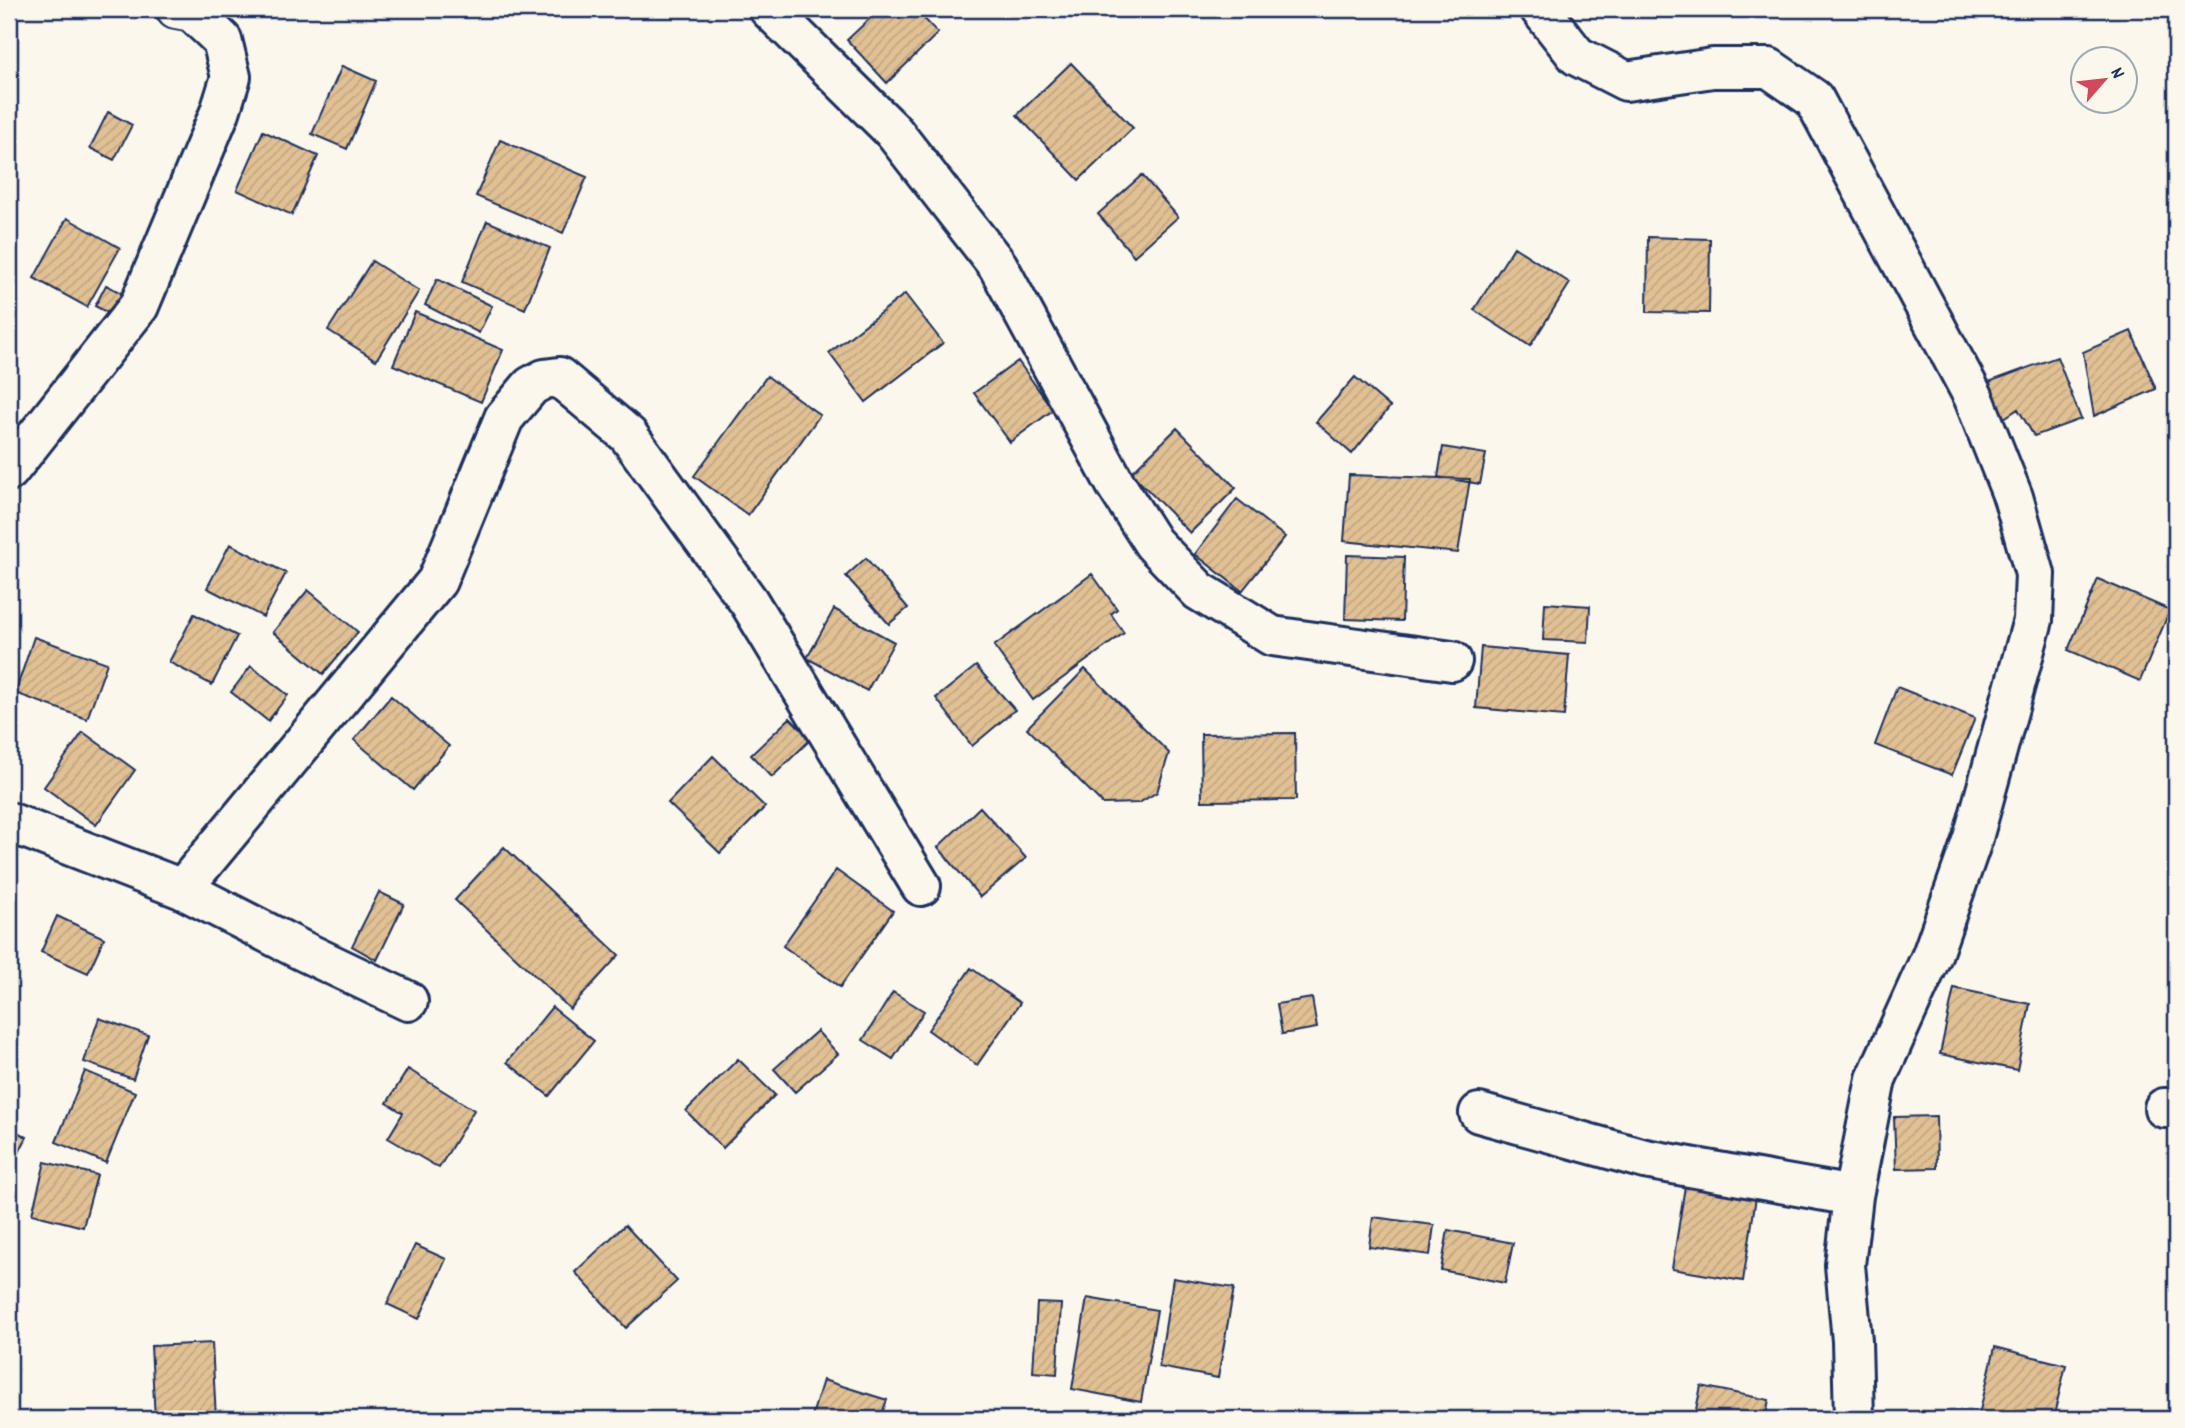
<svg xmlns="http://www.w3.org/2000/svg" width="2185" height="1428" viewBox="0 0 2185 1428" font-family="Dekko,sans-serif">
<defs>
<pattern id="building-hatch" width="6" height="6" patternUnits="userSpaceOnUse" patternTransform="scale(1.75)"><rect width="6" height="6" fill="#e1c194"/><path d="M-1 1l2-2M0 6l6-6M5 7l2-2" fill="none" stroke="#c0a682"/></pattern>
</defs>
<rect width="100%" height="100%" fill="#fbf7ec"/>
<filter id="ink" filterUnits="userSpaceOnUse"><feTurbulence type="fractalNoise" baseFrequency=".0143" numOctaves="2"/><feDisplacementMap in="SourceGraphic" scale="14" xChannelSelector="R" yChannelSelector="G"/><feConvolveMatrix kernelMatrix="1 2 1 2 8 2 1 2 1" color-interpolation-filters="sRGB"/></filter>
<g filter="url(#ink)">
<!-- building -->
<path fill="url(#building-hatch)" stroke="#1b2f5e" stroke-width="2" d="M 880,9 L 915,9 L 938,33 L 887,83 L 847,40 Z
M 1071,63 L 1133,128 L 1079,180 L 1017,115 Z
M 342,66 L 376,81 L 347,149 L 312,134 Z
M 108,112 L 132,125 L 114,160 L 90,148 Z
M 263,131 L 318,156 L 292,215 L 237,190 Z
M 500,140 L 587,177 L 563,233 L 476,196 Z
M 1142,175 L 1178,217 L 1134,256 L 1098,214 Z
M 67,218 L 120,248 L 87,307 L 34,278 Z
M 487,221 L 550,248 L 525,309 L 462,282 Z
M 1648,237 L 1710,239 L 1709,313 L 1647,312 Z
M 1514,247 L 1570,283 L 1530,346 L 1474,310 Z
M 372,261 L 419,291 L 376,360 L 328,330 Z
M 437,279 L 492,306 L 479,333 L 425,305 Z
M 106,285 L 123,294 L 112,315 L 95,306 Z
M 905,294 L 943,343 L 866,402 L 829,353 Z
M 415,312 L 503,350 L 481,402 L 393,365 Z
M 2131,331 L 2156,389 L 2094,416 L 2083,352 Z
M 2057,357 L 2081,419 L 2034,436 L 2018,409 L 1998,422 L 1983,384 Z
M 1018,361 L 1053,410 L 1010,442 L 974,393 Z
M 767,376 L 820,415 L 748,515 L 694,476 Z
M 1355,377 L 1390,407 L 1352,454 L 1316,422 Z
M 1177,428 L 1236,488 L 1190,533 L 1131,473 Z
M 1443,447 L 1486,454 L 1480,484 L 1438,477 Z
M 1349,475 L 1470,479 L 1458,553 L 1344,541 Z
M 1237,499 L 1285,537 L 1242,591 L 1195,554 Z
M 230,544 L 286,573 L 263,617 L 207,588 Z
M 1347,555 L 1404,557 L 1402,621 L 1345,619 Z
M 866,558 L 908,608 L 889,624 L 846,576 Z
M 1092,574 L 1117,609 L 1111,614 L 1124,633 L 1033,700 L 994,646 Z
M 2098,579 L 2170,610 L 2140,681 L 2068,650 Z
M 308,590 L 358,632 L 323,674 L 273,632 Z
M 1545,603 L 1590,606 L 1588,642 L 1543,640 Z
M 834,609 L 894,642 L 867,691 L 807,658 Z
M 194,614 L 237,636 L 212,685 L 169,662 Z
M 34,637 L 107,663 L 87,719 L 15,693 Z
M 1481,647 L 1569,655 L 1564,716 L 1476,708 Z
M 251,666 L 288,695 L 268,721 L 231,692 Z
M 976,666 L 1015,710 L 972,746 L 936,698 Z
M 1085,669 L 1169,753 L 1157,792 L 1139,803 L 1103,804 L 1027,728 Z
M 1897,687 L 1975,718 L 1952,775 L 1875,745 Z
M 391,696 L 449,746 L 413,790 L 354,740 Z
M 790,718 L 811,739 L 772,777 L 751,755 Z
M 83,732 L 135,770 L 96,825 L 44,787 Z
M 1295,733 L 1296,800 L 1202,801 L 1201,734 Z
M 713,756 L 765,807 L 720,853 L 668,803 Z
M 980,807 L 1026,858 L 980,897 L 938,847 Z
M 504,847 L 619,955 L 570,1009 L 455,900 Z
M 836,870 L 893,911 L 840,987 L 783,946 Z
M 379,892 L 404,904 L 377,960 L 352,946 Z
M 57,916 L 104,938 L 88,973 L 41,952 Z
M 971,968 L 1020,1003 L 977,1065 L 928,1030 Z
M 1954,988 L 2030,1004 L 2017,1070 L 1940,1054 Z
M 893,992 L 924,1011 L 893,1059 L 863,1040 Z
M 1312,998 L 1317,1028 L 1282,1034 L 1277,1004 Z
M 552,1007 L 594,1041 L 549,1096 L 507,1062 Z
M 99,1018 L 148,1035 L 133,1079 L 84,1062 Z
M 817,1031 L 838,1054 L 795,1092 L 774,1069 Z
M 738,1059 L 775,1095 L 723,1148 L 686,1111 Z
M 408,1069 L 474,1110 L 439,1168 L 388,1138 L 403,1113 L 387,1103 Z
M 85,1071 L 135,1092 L 106,1163 L 56,1142 Z
M 1936,1116 L 1937,1168 L 1896,1169 L 1894,1117 Z
M 9,1128 L 27,1137 L 9,1172 Z
M 45,1162 L 97,1175 L 83,1227 L 32,1214 Z
M 1685,1186 L 1756,1197 L 1743,1281 L 1672,1269 Z
M 1373,1217 L 1434,1225 L 1430,1255 L 1369,1247 Z
M 625,1225 L 677,1281 L 626,1328 L 575,1272 Z
M 1448,1230 L 1513,1243 L 1505,1283 L 1441,1270 Z
M 415,1245 L 446,1259 L 419,1319 L 387,1304 Z
M 1173,1278 L 1234,1288 L 1218,1378 L 1159,1367 Z
M 1087,1298 L 1157,1310 L 1141,1402 L 1072,1389 Z
M 1037,1303 L 1061,1304 L 1057,1374 L 1033,1372 Z
M 212,1343 L 216,1419 L 155,1419 L 151,1346 Z
M 1995,1347 L 2066,1365 L 2053,1419 L 1978,1419 Z
M 823,1380 L 887,1400 L 880,1419 L 811,1419 Z
M 1701,1386 L 1769,1400 L 1765,1419 L 1694,1419 Z"/>
<g fill="none" stroke-linecap="round" stroke-linejoin="round">
<defs>
<path id="minor" d="M 769,9 L 893,131 L 998,266 L 1116,485 L 1153,543 L 1199,591 L 1272,636 L 1452,661
M 1540,9 L 1577,56 L 1626,81 L 1713,68 L 1769,68 L 1814,99 L 1973,396 L 2013,497 L 2035,574 L 2033,620 L 1973,838 L 1932,955 L 1876,1079 L 1853,1196 L 1845,1265 L 1852,1341 L 1854,1419
M 9,471 L 139,306 L 220,112 L 231,77 L 222,40 L 192,12 L 176,9
M 9,822 L 182,889 L 303,951 L 408,1001
M 182,889 L 437,581 L 504,418 L 531,386 L 544,379 L 559,377 L 628,435 L 749,602 L 921,886
M 2164,1108 L 2176,1108
M 1479,1113 L 1645,1159 L 1853,1196"/>
</defs>
<!-- minor casing -->
<use href="#minor" stroke="#1b2f5e" stroke-width="44"/>
<!-- minor -->
<use href="#minor" stroke="#fbf7ec" stroke-width="38"/>
</g>
</g>
<!-- margin -->
<rect width="2185" height="1428" fill="none" stroke="#fbf7ec" stroke-width="35"/>
<rect x="18" y="18" width="2150" height="1393" fill="none" stroke="#1b2f5e" stroke-width="2.5" filter="url(#ink)"/>
<!-- north arrow -->
<g transform="translate(2104 80) rotate(62)"><circle r="33" fill="#fbf7ec" stroke="#a1a7b3" stroke-width="2"/>
<path d="M0-5L12 26L0 18L-12 26Z" fill="#d1495b"/>
<text y="-10" font-size="19" font-weight="bold" text-anchor="middle" fill="#1b2f5e">N</text>
</g>
</svg>
